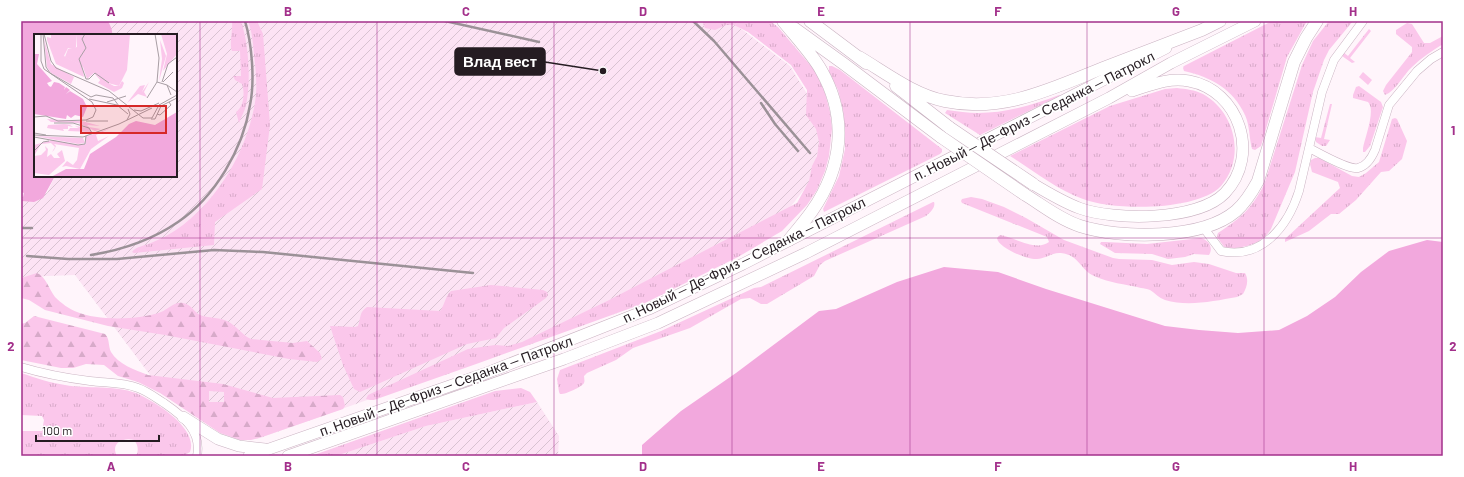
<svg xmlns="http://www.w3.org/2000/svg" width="1464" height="477" viewBox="0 0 1464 477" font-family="Barlow,sans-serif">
<defs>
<pattern id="industrial-furrows" width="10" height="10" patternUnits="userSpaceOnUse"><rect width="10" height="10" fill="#fce3f4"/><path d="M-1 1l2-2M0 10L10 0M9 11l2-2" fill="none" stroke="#d8c2d1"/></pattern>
<pattern id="grass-tufts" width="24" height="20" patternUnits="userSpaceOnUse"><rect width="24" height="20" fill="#fbc7eb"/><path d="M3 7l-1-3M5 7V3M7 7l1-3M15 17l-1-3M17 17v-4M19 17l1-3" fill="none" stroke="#d7aac9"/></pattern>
<pattern id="forest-firs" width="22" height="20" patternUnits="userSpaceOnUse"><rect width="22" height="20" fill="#fbc7eb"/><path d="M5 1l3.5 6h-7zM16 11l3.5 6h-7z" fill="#d7aac9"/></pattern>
</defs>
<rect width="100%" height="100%" fill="#fff5fb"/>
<!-- industrial -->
<path fill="url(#industrial-furrows)" d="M 108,21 L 731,21 L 790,66 L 812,102 L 821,139 L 810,182 L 788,210 L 607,301 L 523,343 L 497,354 L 257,439 L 209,425 L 165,395 L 75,275 L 21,277 L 21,192 L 24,193 L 22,200 L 47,193 L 55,176 L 176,176 L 176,35 L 112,35 L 110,25 Z
M 537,402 L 559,436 L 558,456 L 336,456 L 426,426 Z"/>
<!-- grass -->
<path fill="url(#grass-tufts)" d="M 232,21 L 241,21 C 249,45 251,81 246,105 C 245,111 241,117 239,123 L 236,112 C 244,106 245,93 242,84 L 235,80 L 233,76 L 241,76 L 240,51 L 232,51 C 229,44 233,30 232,21 Z
M 248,21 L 257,21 L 263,34 L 270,125 L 262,189 L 215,222 L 214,245 L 134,253 L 132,252 C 136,246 145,246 151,243 C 161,239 174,232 183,225 C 219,197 245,153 254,108 C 258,90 256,72 254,54 C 253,42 252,32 248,21 Z
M 702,21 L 770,21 L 778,27 L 816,72 L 825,93 L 830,112 L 832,129 L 829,156 L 825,171 L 817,190 L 807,205 L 782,231 L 738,257 L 645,303 L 479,363 L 374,400 L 370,400 L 366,399 L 368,395 L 468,349 L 495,345 L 508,346 L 522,342 L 607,301 L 797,203 L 809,181 L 812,166 L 817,156 L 819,142 L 816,129 L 806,115 L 807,90 L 791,65 L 748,32 L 734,25 L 726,25 L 715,30 L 705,28 Z
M 1272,21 L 1307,21 L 1287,57 L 1261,146 L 1255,150 L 1252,149 C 1249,138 1250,126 1245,115 C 1233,89 1211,77 1184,71 L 1183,68 L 1184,66 Z
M 1329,21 L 1353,21 L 1329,50 L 1324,60 L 1313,92 L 1295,172 L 1271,229 C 1262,245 1241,249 1225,248 L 1217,237 L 1218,233 C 1241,218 1251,209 1264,185 L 1302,65 L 1313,41 Z
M 1407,23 L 1412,24 L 1424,43 L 1430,43 L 1443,36 L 1443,44 C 1432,51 1421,58 1412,67 C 1403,75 1396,91 1385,95 L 1383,91 L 1386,85 L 1412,52 L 1412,47 L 1396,34 L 1396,30 Z
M 1369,29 L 1371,31 L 1350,58 L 1355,62 L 1352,63 L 1342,56 L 1343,52 L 1348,56 Z
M 829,66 L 832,66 L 840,70 L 942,149 L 942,152 L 940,154 L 824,212 L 823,209 L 839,176 L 845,149 L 845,130 L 843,110 L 838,90 L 829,72 Z
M 1359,86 L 1381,102 L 1383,107 L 1370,146 L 1365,152 L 1363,152 L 1363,148 C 1365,137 1376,110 1368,102 L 1353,98 L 1353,95 L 1356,87 Z
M 1177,88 C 1186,89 1195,90 1203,94 C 1235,112 1246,157 1221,186 C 1198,211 1114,211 1083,199 C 1057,190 1034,171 1010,156 L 1110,106 L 1165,89 Z
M 1059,95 L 1060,95 L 1059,96 L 980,135 L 945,113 L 947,110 C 957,111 968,113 978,113 C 1006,113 1033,105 1059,95 Z
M 1330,104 L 1332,104 L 1324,139 L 1330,140 L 1326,146 L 1322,146 L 1316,142 L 1315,137 L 1321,138 Z
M 1395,118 L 1397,119 L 1407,141 L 1402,159 L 1389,171 L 1381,172 L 1356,200 L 1339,214 L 1331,214 L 1309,231 L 1285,242 L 1285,239 L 1340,188 L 1338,182 L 1312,172 L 1310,164 L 1311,160 L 1315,158 L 1319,158 L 1352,176 L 1359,177 L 1366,173 L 1379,162 L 1392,119 Z
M 971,197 L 982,199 L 1004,207 L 1026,218 L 1064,240 L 1113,258 L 1119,259 L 1152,260 L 1172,265 L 1194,262 L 1209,264 L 1236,273 L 1245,273 C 1249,280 1247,287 1243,294 L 1237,297 C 1214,301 1188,307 1165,300 C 1159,298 1155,293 1150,290 C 1147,289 1144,288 1141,288 C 1125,284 1109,283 1094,276 C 1081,270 1080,258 1066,254 C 1053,250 1049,258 1037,259 C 1028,260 998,248 997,238 L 1000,235 C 1014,237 1036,252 1049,242 L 1047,237 L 962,203 L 961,201 L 962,199 Z
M 933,202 L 934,202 C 936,207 930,213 926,216 L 825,261 L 820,265 L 814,276 L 767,304 L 761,304 L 750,298 L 741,299 L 690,328 L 633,348 L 616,360 L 587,373 L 584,376 C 584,378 585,381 584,383 C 582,387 564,395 560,394 L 559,392 L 557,379 L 560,370 L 661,331 L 754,288 L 761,287 Z
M 1201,238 C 1208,240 1214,247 1209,255 L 1194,254 L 1185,257 L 1168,259 L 1152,254 L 1115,253 L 1100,244 L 1101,242 L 1105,242 L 1147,244 Z
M 491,285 L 543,290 L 547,292 L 548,295 L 546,298 L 504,328 L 496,338 L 467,344 L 360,392 L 354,389 L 343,365 L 330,326 L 355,327 L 358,326 C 361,318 359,312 367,307 L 440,311 C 445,305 445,296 451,291 Z
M 21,373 C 36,378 51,383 65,385 C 87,389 115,385 136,393 C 154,401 199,428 190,452 L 183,456 L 136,456 C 139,450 138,445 134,440 C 123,437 110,443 117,456 L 21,456 L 21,431 L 42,431 L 44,420 L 42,416 L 21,415 Z
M 521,388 L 530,392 L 537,402 L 426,426 L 336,456 L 311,456 L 495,391 Z"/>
<!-- forest -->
<path fill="url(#forest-firs)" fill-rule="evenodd" d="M 37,273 C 46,277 49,289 55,297 C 61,303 69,309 77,312 C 98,321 140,320 161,312 C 168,309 175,301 183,303 C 191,304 194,312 200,315 C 208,318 218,317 227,321 C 237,326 243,336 251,339 L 293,343 L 307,341 L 320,353 L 322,359 L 317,362 L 289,359 L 165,335 L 108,326 L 45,310 L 29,300 L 21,298 L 21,278 Z
M 34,316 L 105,334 C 110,339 108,346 111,352 C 118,364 135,370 148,375 L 223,384 L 273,398 L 340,395 L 343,397 L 345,406 L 343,409 L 262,437 L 251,440 L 240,440 L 220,433 L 160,393 L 138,382 L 118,376 L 104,365 L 86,364 L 73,368 L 61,368 L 21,360 L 21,324 L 25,323 ZM 209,391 L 224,392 L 224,402 L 209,402 Z"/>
<!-- pitch -->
<path fill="#fbc7eb" d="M 1363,72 L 1372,80 L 1368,85 L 1359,77 Z"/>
<!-- water -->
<path fill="#f2a8dd" d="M 21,21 L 108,21 C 110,25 113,30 112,35 L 35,35 L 35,176 L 55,176 L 43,198 L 34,202 L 22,201 L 24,193 L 21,192 Z
M 1427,240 L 1443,242 L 1443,456 L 642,456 L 642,445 L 681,411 L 736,373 L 819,311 L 836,309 L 897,282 L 944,267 L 998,272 L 1046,289 L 1165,326 L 1199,330 L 1238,333 L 1279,330 L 1307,316 L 1335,297 L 1361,272 L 1389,251 Z"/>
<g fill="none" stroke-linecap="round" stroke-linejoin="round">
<defs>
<path id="minor" d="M 1309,148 C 1319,153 1348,170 1358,168 C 1367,166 1372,157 1375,150 L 1389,105 L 1417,71 L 1431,59 L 1443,52
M 1203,227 L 1221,251 C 1262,260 1288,226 1299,191 L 1322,92 L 1334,60 L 1363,21
M 21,367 C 44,374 66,378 90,381 C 105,383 123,382 138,388 C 147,391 156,398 164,403 C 183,416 202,431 197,456"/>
<path id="major" d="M 1033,184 C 1048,193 1063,202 1079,208 C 1114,221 1198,221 1225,193 C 1261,155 1239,90 1189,81 C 1169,77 1151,85 1132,91
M 183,417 L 218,439 L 239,446 L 265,449
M 249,456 L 484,374 L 649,309 L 743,264 L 1166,48
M 288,456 L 564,359 L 658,323 L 806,253 L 1109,98 L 1171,63 L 1255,21"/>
<path id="highway" d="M 783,21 C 795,36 812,54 821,70 C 848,117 843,167 812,211 C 805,221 797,230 789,240
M 810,21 L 866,63
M 794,28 L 844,64 L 941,137
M 859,57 C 886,73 914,95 945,101 C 1003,113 1051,89 1103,68 C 1136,55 1169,43 1202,30 L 1220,21
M 896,86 L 950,128
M 1024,194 C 1042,205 1059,219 1080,226 C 1120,239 1202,240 1236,211 C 1245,203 1252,192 1258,181 L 1294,62 L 1306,38 L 1317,21"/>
</defs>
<!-- minor casing -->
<use href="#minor" stroke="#c9b2c1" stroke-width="9"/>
<!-- major casing -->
<use href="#major" stroke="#c9b2c1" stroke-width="12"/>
<!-- highway casing -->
<use href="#highway" stroke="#c9b2c1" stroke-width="13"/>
<!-- minor -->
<use href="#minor" stroke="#fff" stroke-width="8"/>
<!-- major -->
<use href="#major" stroke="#fff" stroke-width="11"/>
<!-- highway -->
<use href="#highway" stroke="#fff" stroke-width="12"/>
<!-- rail -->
<path stroke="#9b9197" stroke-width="2.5" d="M 445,21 L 539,42
M 693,21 L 714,41 L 810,153
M 761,103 L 775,124 L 798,151
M 21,228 L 32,228
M 91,255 C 122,250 152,240 178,222 C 215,197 243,149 250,105 C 255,81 252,44 245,21
M 27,256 L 68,259 L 117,259 L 214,250 L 263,252 L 473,273"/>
<defs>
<path id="highway-bridge" d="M 950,128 L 1033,184
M 941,137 L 1024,194"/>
</defs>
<!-- highway-bridge casing -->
<use href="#highway-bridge" stroke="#c9b2c1" stroke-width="13" stroke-linecap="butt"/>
<!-- highway-bridge -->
<use href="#highway-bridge" stroke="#fff" stroke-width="12"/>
</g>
<!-- grid -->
<path fill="none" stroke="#a3308b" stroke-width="1" stroke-opacity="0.55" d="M 200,21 L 200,456M 377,21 L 377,456M 554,21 L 554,456M 732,21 L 732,456M 910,21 L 910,456M 1087,21 L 1087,456M 1264,21 L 1264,456M 21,238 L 1443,238"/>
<g text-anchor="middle" stroke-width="3.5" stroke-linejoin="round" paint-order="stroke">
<!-- street labels -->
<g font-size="14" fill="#251c22" stroke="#fff">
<text transform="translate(1034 116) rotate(-27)" y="5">п. Новый — Де-Фриз — Седанка — Патрокл</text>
<text transform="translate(744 260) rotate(-26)" y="5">п. Новый — Де-Фриз — Седанка — Патрокл</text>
<text transform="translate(446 386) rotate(-20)" y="5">п. Новый — Де-Фриз — Седанка — Патрокл</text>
</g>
</g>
<!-- overview -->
<g transform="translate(34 34)">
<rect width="143" height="143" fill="#fff5fb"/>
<path d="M 30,90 L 41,91 L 36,91 L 39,93 L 34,92 L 34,95 L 29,95 L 30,97 L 13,94 L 14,91 ZM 41,92 L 55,94 L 58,98 L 34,97 L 36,94 L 45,94 ZM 77,94 L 62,101 L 64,107 L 75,102 L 57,115 L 46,135 L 32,132 L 28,133 L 33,127 L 39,131 L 43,126 L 45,114 L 20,110 L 22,112 L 20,116 L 18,118 L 21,113 L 17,109 L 7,110 L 0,122 L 7,121 L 12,116 L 11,112 L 14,115 L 13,123 L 17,120 L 20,124 L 26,124 L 23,120 L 28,116 L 31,127 L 15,141 L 0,139 L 0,111 L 18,106 L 44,111 L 52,110 L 51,103 ZM 1,102 L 49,104 L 51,109 L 44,110 Z" fill="#fbc7eb"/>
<path d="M 17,0 L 42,0 L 42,13 L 40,15 L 34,14 L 30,22 L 48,32 L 50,43 L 22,30 L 13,6 L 13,3 L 17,4 ZM 127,0 L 143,0 L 143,20 L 129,37 L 133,20 ZM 10,5 L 17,30 L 40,43 L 37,50 L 17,39 L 13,33 ZM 126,6 L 132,22 L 125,47 L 128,25 ZM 67,45 L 80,52 L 85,52 L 88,47 L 90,49 L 88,54 L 80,58 L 64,49 ZM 115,48 L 110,58 L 113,63 L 104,60 L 93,69 L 106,52 L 111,51 L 108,58 ZM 13,85 L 48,87 L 66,92 L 53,91 L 55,93 L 67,95 L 61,97 L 44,89 L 17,88 Z" fill="#fbc7eb"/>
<path d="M 42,0 L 96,0 L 93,36 L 85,52 L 67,47 L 60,39 L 53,45 L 49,33 L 31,23 L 34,15 L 43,13 Z" fill="#fbc7eb"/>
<path d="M 0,20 L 5,20 L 3,30 L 18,47 L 13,49 L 15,52 L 17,53 L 20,48 L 25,49 L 28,51 L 26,54 L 28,51 L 31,53 L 30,56 L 32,53 L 36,56 L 32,60 L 36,57 L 49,65 L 53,73 L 49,83 L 41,81 L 37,84 L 33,81 L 32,85 L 0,80 ZM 143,78 L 143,143 L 17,143 L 32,135 L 50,135 L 56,120 L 82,103 L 95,90 L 102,87 L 121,91 Z" fill="#f2a8dd"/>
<path fill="none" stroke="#a89ea4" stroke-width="1" d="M 9,0 L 12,33 L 16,39 L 57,63 L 62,61 L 79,64 L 85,72M 10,0 L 17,27 L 22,34 L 75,57 L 109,84 L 118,84 L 125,71 L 143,61M 51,0 L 48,5 L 52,14 L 45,25 L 52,45 L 55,45 L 61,39M 121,0 L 125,24 L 123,48 L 133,51 L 137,61M 61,39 L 75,49M 128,48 L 134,30 L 143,23M 129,48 L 139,38M 133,51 L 143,58M 113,64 L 123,48M 55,65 L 83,71 L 94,80M 73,68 L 92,62M 100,76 L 107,77 L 125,69M 123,80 L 126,81 L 137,71 L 135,68M 0,83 L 12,82 L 24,87 L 52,86 L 59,83 L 62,76 L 58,68 L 10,35 L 7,27 L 7,0M 117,85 L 121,85 L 127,72 L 143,64M 93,86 L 96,80 L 94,75M 52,87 L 74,87M 20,89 L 39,89 L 55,94 L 58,99M 0,99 L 12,101M 0,101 L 49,103 L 85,90 L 118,74M 0,103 L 44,111 L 51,110 L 52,102M 0,117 L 9,108 L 15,107"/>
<path fill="#d62828" fill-opacity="0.15" stroke="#d62828" stroke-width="2" d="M 47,72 L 132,72 L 132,99 L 47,99 Z"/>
<rect width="143" height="143" fill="none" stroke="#251c22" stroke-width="2"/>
</g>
<!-- callouts -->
<path fill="none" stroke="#251c22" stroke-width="1.5" d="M603 71L545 62"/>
<circle fill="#251c22" stroke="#fff" stroke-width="1.5" cx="603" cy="71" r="4"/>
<rect fill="#251c22" stroke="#251c22" stroke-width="1.5" x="455" y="48" width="90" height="27" rx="4"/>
<g font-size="15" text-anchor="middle" font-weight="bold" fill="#fff">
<text x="500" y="67">Влад вест</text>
</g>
<!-- border -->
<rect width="1464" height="477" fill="none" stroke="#ffffff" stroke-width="44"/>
<!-- scale -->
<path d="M36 435v6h123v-6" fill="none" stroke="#251c22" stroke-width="2"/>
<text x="42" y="435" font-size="12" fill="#251c22" stroke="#ffffff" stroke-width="3" paint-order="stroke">100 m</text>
<rect x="22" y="22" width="1420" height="433" fill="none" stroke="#a3308b" stroke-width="1.5"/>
<g font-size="13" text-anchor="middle" font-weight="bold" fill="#a3308b">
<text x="111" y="16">A</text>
<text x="288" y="16">B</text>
<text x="466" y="16">C</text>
<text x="643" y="16">D</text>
<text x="821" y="16">E</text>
<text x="998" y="16">F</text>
<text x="1176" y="16">G</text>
<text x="1353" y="16">H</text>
<text x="11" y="135">1</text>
<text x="1453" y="135">1</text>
<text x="11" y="351">2</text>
<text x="1453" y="351">2</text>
<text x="111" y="471">A</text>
<text x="288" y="471">B</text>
<text x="466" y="471">C</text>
<text x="643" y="471">D</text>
<text x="821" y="471">E</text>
<text x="998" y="471">F</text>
<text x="1176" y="471">G</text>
<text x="1353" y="471">H</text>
</g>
</svg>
